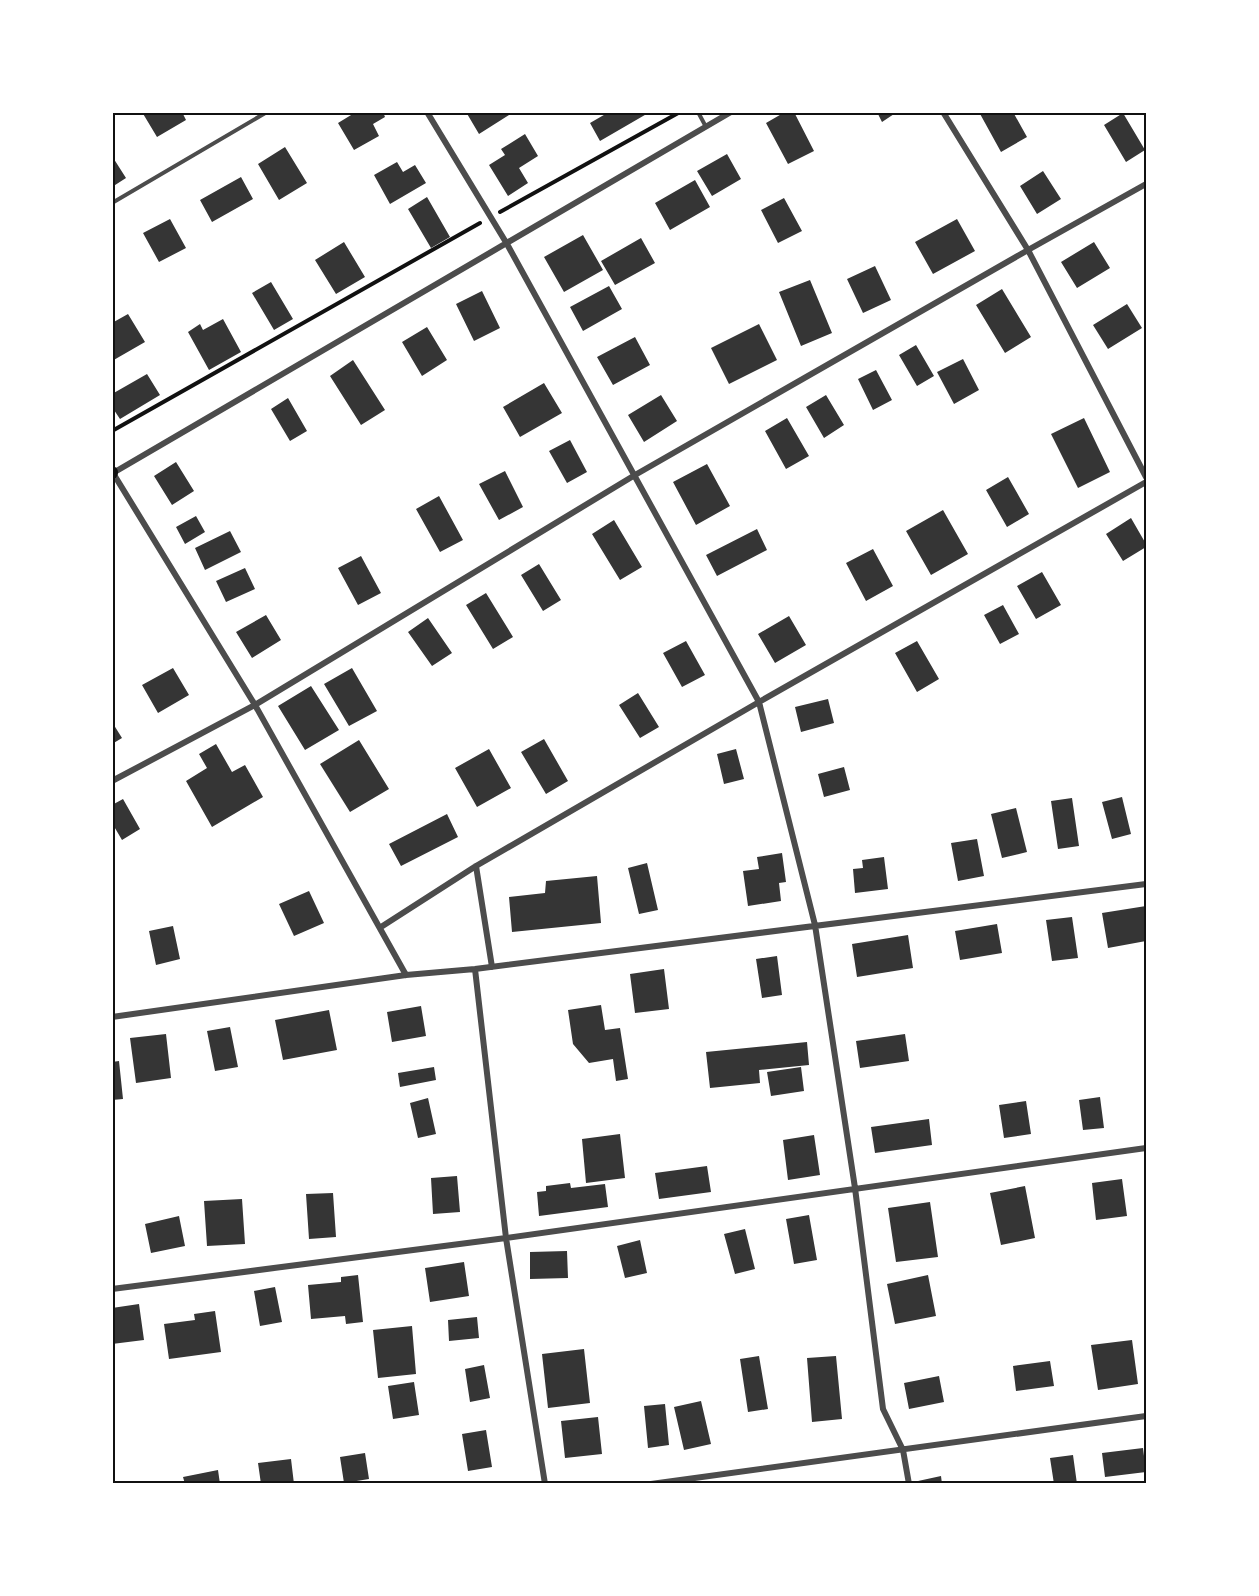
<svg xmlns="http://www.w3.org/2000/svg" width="1259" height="1596" viewBox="0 0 1259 1596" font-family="'Roboto Condensed',sans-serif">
<rect width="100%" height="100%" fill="#fff"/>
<!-- building -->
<path fill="#353535" d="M 142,112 L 182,112 L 186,120 L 157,137 Z
M 356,112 L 383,112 L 385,117 L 373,124 L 379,136 L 354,150 L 338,123 Z
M 466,112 L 508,112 L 509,115 L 479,134 Z
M 609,112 L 650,112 L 600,141 L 590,123 Z
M 785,112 L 794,112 L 814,151 L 788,164 L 766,123 Z
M 877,112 L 897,112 L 882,122 Z
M 979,112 L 1013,112 L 1027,137 L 1001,152 Z
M 1123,113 L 1145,150 L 1126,162 L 1104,125 Z
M 525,134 L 538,156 L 519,168 L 528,183 L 508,196 L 489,165 L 505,155 L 501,149 Z
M 285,147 L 307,183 L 279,200 L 258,164 Z
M 727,154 L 741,179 L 712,196 L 697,171 Z
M 112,156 L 126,178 L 112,187 Z
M 397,162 L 403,172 L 415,165 L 426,183 L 390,204 L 374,175 Z
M 1043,171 L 1061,199 L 1037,214 L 1020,186 Z
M 241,177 L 253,199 L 212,222 L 200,200 Z
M 695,180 L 710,207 L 670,230 L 655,203 Z
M 427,197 L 450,237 L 431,248 L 408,209 Z
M 784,198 L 802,231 L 778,243 L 761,210 Z
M 170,219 L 186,248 L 159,262 L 143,233 Z
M 957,219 L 975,251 L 933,274 L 915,242 Z
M 583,235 L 603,270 L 564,292 L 544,257 Z
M 641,238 L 655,263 L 615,285 L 601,261 Z
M 344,242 L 365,277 L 336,294 L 315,260 Z
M 1094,242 L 1110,268 L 1077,288 L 1061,262 Z
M 875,266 L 891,300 L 863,313 L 847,279 Z
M 810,280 L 832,333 L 801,346 L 779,292 Z
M 271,282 L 293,319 L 274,330 L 252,293 Z
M 609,286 L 622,309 L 583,331 L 570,307 Z
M 1002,289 L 1031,337 L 1005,353 L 976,305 Z
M 482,291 L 500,328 L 474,341 L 456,304 Z
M 1127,304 L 1142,328 L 1108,349 L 1093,325 Z
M 128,314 L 145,342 L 112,361 L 112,323 Z
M 223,319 L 241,352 L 209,370 L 188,332 L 200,324 L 203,330 Z
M 759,324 L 777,360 L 729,384 L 711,348 Z
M 427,327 L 447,360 L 422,376 L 402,342 Z
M 635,337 L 650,365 L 613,385 L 597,357 Z
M 916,345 L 934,376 L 917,386 L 899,355 Z
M 963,359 L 979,390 L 954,404 L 937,372 Z
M 353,360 L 385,410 L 361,425 L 330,376 Z
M 876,370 L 892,400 L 873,410 L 858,379 Z
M 147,374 L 160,395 L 120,419 L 112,407 L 112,394 Z
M 544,383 L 562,413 L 520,437 L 503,407 Z
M 661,395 L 677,421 L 644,442 L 628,415 Z
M 826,395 L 844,425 L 824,438 L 806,407 Z
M 288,398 L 307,431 L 290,441 L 271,409 Z
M 787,418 L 809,456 L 786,469 L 765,431 Z
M 1084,418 L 1110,472 L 1078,488 L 1051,434 Z
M 570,440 L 587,472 L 567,483 L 549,451 Z
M 176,462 L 194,491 L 172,505 L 154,476 Z
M 707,464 L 730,506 L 696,525 L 673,482 Z
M 505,471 L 523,507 L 499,520 L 479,484 Z
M 1008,477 L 1029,514 L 1007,527 L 986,490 Z
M 439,496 L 463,540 L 440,552 L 416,509 Z
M 943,510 L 968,554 L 931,575 L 906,531 Z
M 196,516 L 205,532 L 185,544 L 176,527 Z
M 1131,518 L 1146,544 L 1146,547 L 1123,561 L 1106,534 Z
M 614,520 L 642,567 L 620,580 L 592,534 Z
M 757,529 L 767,550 L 717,576 L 706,555 Z
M 230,531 L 241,552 L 205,570 L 195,548 Z
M 873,549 L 893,586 L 866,601 L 846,563 Z
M 361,556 L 381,593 L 358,605 L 338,568 Z
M 539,564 L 561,600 L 543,611 L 521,575 Z
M 245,568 L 255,589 L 226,602 L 216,581 Z
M 1042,572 L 1061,605 L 1036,619 L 1017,586 Z
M 486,593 L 513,637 L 493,649 L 466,605 Z
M 1003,605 L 1019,634 L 1000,644 L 984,615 Z
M 266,615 L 281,640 L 252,658 L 236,632 Z
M 789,616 L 806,645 L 775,663 L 758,634 Z
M 428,618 L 452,653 L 432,666 L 408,632 Z
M 686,641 L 705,675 L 682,687 L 663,653 Z
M 917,641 L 939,679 L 917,692 L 895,653 Z
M 173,668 L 189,695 L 158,713 L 142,685 Z
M 352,668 L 377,711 L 349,726 L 324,684 Z
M 311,686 L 339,730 L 305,750 L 278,706 Z
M 638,693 L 659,727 L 640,738 L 619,705 Z
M 828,699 L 834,723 L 801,732 L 795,707 Z
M 112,722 L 122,738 L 112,744 Z
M 544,739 L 568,781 L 546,794 L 521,752 Z
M 359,740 L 389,789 L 350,812 L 320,764 Z
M 216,744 L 232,772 L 245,765 L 263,797 L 212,827 L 186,781 L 207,768 L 199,754 Z
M 489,749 L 511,788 L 477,807 L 455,768 Z
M 736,749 L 744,779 L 724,784 L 717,754 Z
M 844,767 L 850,790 L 824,797 L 818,774 Z
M 1122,797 L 1131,834 L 1112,839 L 1102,802 Z
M 1072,798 L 1079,846 L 1058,849 L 1051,801 Z
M 123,799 L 140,829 L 122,840 L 112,823 L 112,805 Z
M 1016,808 L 1027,852 L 1002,858 L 991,814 Z
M 447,814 L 458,837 L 401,866 L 389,844 Z
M 977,839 L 984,876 L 958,881 L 951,843 Z
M 782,853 L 786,882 L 779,883 L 781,901 L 748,906 L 743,871 L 759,869 L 757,857 Z
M 884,857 L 888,889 L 855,893 L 853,869 L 863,868 L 862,860 Z
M 647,863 L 658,910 L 639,914 L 628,868 Z
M 597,876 L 601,923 L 512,932 L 509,897 L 545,893 L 546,881 Z
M 309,891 L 324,923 L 294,936 L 279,904 Z
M 1146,906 L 1146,941 L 1108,948 L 1102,913 Z
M 1072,917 L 1078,958 L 1052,961 L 1046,920 Z
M 997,924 L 1002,953 L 960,960 L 955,931 Z
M 173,926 L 180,959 L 156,965 L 149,931 Z
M 908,935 L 913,968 L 857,977 L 852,944 Z
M 777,956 L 782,995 L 762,998 L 756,959 Z
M 664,969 L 669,1009 L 635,1013 L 630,974 Z
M 601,1005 L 605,1030 L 620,1028 L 628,1079 L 616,1081 L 613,1059 L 589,1063 L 573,1044 L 568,1010 Z
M 421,1006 L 426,1036 L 392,1042 L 387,1012 Z
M 329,1010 L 337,1050 L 283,1060 L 275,1020 Z
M 230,1027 L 238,1067 L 215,1071 L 207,1031 Z
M 166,1034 L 171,1078 L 136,1083 L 130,1038 Z
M 905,1034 L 909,1061 L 860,1068 L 856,1041 Z
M 807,1042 L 809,1065 L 759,1070 L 760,1083 L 710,1088 L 706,1052 Z
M 119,1061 L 123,1099 L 112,1100 L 112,1062 Z
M 434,1067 L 436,1080 L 400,1087 L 398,1073 Z
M 801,1067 L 804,1091 L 771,1096 L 767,1072 Z
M 1100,1097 L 1104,1128 L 1083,1130 L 1079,1100 Z
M 428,1098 L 436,1134 L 418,1138 L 410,1103 Z
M 1026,1101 L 1031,1134 L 1004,1138 L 999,1105 Z
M 929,1119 L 932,1145 L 875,1153 L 871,1127 Z
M 620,1134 L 625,1178 L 586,1183 L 582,1139 Z
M 814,1135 L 820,1175 L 788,1180 L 783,1140 Z
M 707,1166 L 711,1192 L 659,1199 L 655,1173 Z
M 457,1176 L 460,1212 L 433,1214 L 431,1178 Z
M 1122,1179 L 1127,1216 L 1096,1220 L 1092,1183 Z
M 570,1183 L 571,1188 L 605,1184 L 608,1207 L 539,1216 L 537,1192 L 546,1191 L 546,1186 Z
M 1025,1186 L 1035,1238 L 1001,1245 L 990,1193 Z
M 333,1193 L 336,1237 L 309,1239 L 306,1194 Z
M 242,1199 L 245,1244 L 207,1246 L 204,1201 Z
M 930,1202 L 938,1257 L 896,1262 L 888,1208 Z
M 809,1215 L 817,1260 L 794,1264 L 786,1219 Z
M 179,1216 L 185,1246 L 151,1253 L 145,1224 Z
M 745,1229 L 755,1269 L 735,1274 L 724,1234 Z
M 640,1240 L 647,1273 L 625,1278 L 617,1246 Z
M 567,1251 L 568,1278 L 530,1279 L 530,1252 Z
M 464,1262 L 469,1296 L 430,1302 L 425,1268 Z
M 358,1275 L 363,1322 L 346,1324 L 345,1316 L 311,1319 L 308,1285 L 341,1282 L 341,1277 Z
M 928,1275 L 936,1316 L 895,1324 L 887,1284 Z
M 275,1287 L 282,1322 L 260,1326 L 254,1291 Z
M 139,1304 L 144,1340 L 112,1344 L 112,1308 Z
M 215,1311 L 221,1352 L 169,1359 L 164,1324 L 195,1320 L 194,1314 Z
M 477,1317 L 479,1338 L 449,1341 L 448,1320 Z
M 412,1326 L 416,1374 L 378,1378 L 373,1330 Z
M 1132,1340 L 1138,1384 L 1098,1390 L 1091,1345 Z
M 584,1349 L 590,1403 L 548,1408 L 542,1354 Z
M 759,1356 L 768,1409 L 748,1412 L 740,1359 Z
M 836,1356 L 842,1419 L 812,1422 L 807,1358 Z
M 1050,1361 L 1054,1386 L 1016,1391 L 1013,1366 Z
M 484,1365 L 490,1398 L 470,1402 L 465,1369 Z
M 939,1376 L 944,1402 L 909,1409 L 904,1383 Z
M 414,1382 L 419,1415 L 393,1419 L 388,1386 Z
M 701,1401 L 711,1444 L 684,1450 L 674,1407 Z
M 665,1404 L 669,1445 L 648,1448 L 644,1406 Z
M 598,1417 L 602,1454 L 565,1458 L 561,1421 Z
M 486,1430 L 492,1467 L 468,1471 L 462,1434 Z
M 1143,1448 L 1146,1472 L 1105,1477 L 1102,1453 Z
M 365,1453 L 369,1479 L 344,1483 L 340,1457 Z
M 1073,1455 L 1077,1484 L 1054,1484 L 1050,1458 Z
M 291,1459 L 294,1484 L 261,1484 L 258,1463 Z
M 218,1470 L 220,1484 L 185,1484 L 183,1477 Z
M 941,1476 L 942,1484 L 919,1484 L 918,1481 Z"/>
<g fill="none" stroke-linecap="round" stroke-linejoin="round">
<!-- path -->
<path stroke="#111" stroke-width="4" d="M 500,212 L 680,112
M 112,431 L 480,223"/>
<!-- service -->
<path stroke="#4c4c4c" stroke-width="4" d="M 698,112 L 706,127
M 112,203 L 267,112"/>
<!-- minor -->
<path stroke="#4c4c4c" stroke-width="6" d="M 427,112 L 507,244 L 759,702 L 815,925 L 855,1188 L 883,1409 L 903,1450 L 909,1484
M 943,112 L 1028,250 L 1146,477
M 112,781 L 255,705 L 635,475 L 1028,250 L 1146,184
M 476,866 L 492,967
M 381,927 L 476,866 L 759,702 L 1146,482
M 475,969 L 506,1238 L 545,1484
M 406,975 L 255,705 L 113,473 L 731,112
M 112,1017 L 406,975 L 475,969 L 1146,884
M 112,1289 L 506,1238 L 1146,1148
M 651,1484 L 1146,1416"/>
<!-- secondary -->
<path stroke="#111" stroke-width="12" d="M 112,472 L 112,473"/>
</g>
<!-- border -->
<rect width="1259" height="1596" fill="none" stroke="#ffffff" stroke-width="228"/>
<rect x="114" y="114" width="1031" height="1368" fill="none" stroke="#111" stroke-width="2"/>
</svg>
